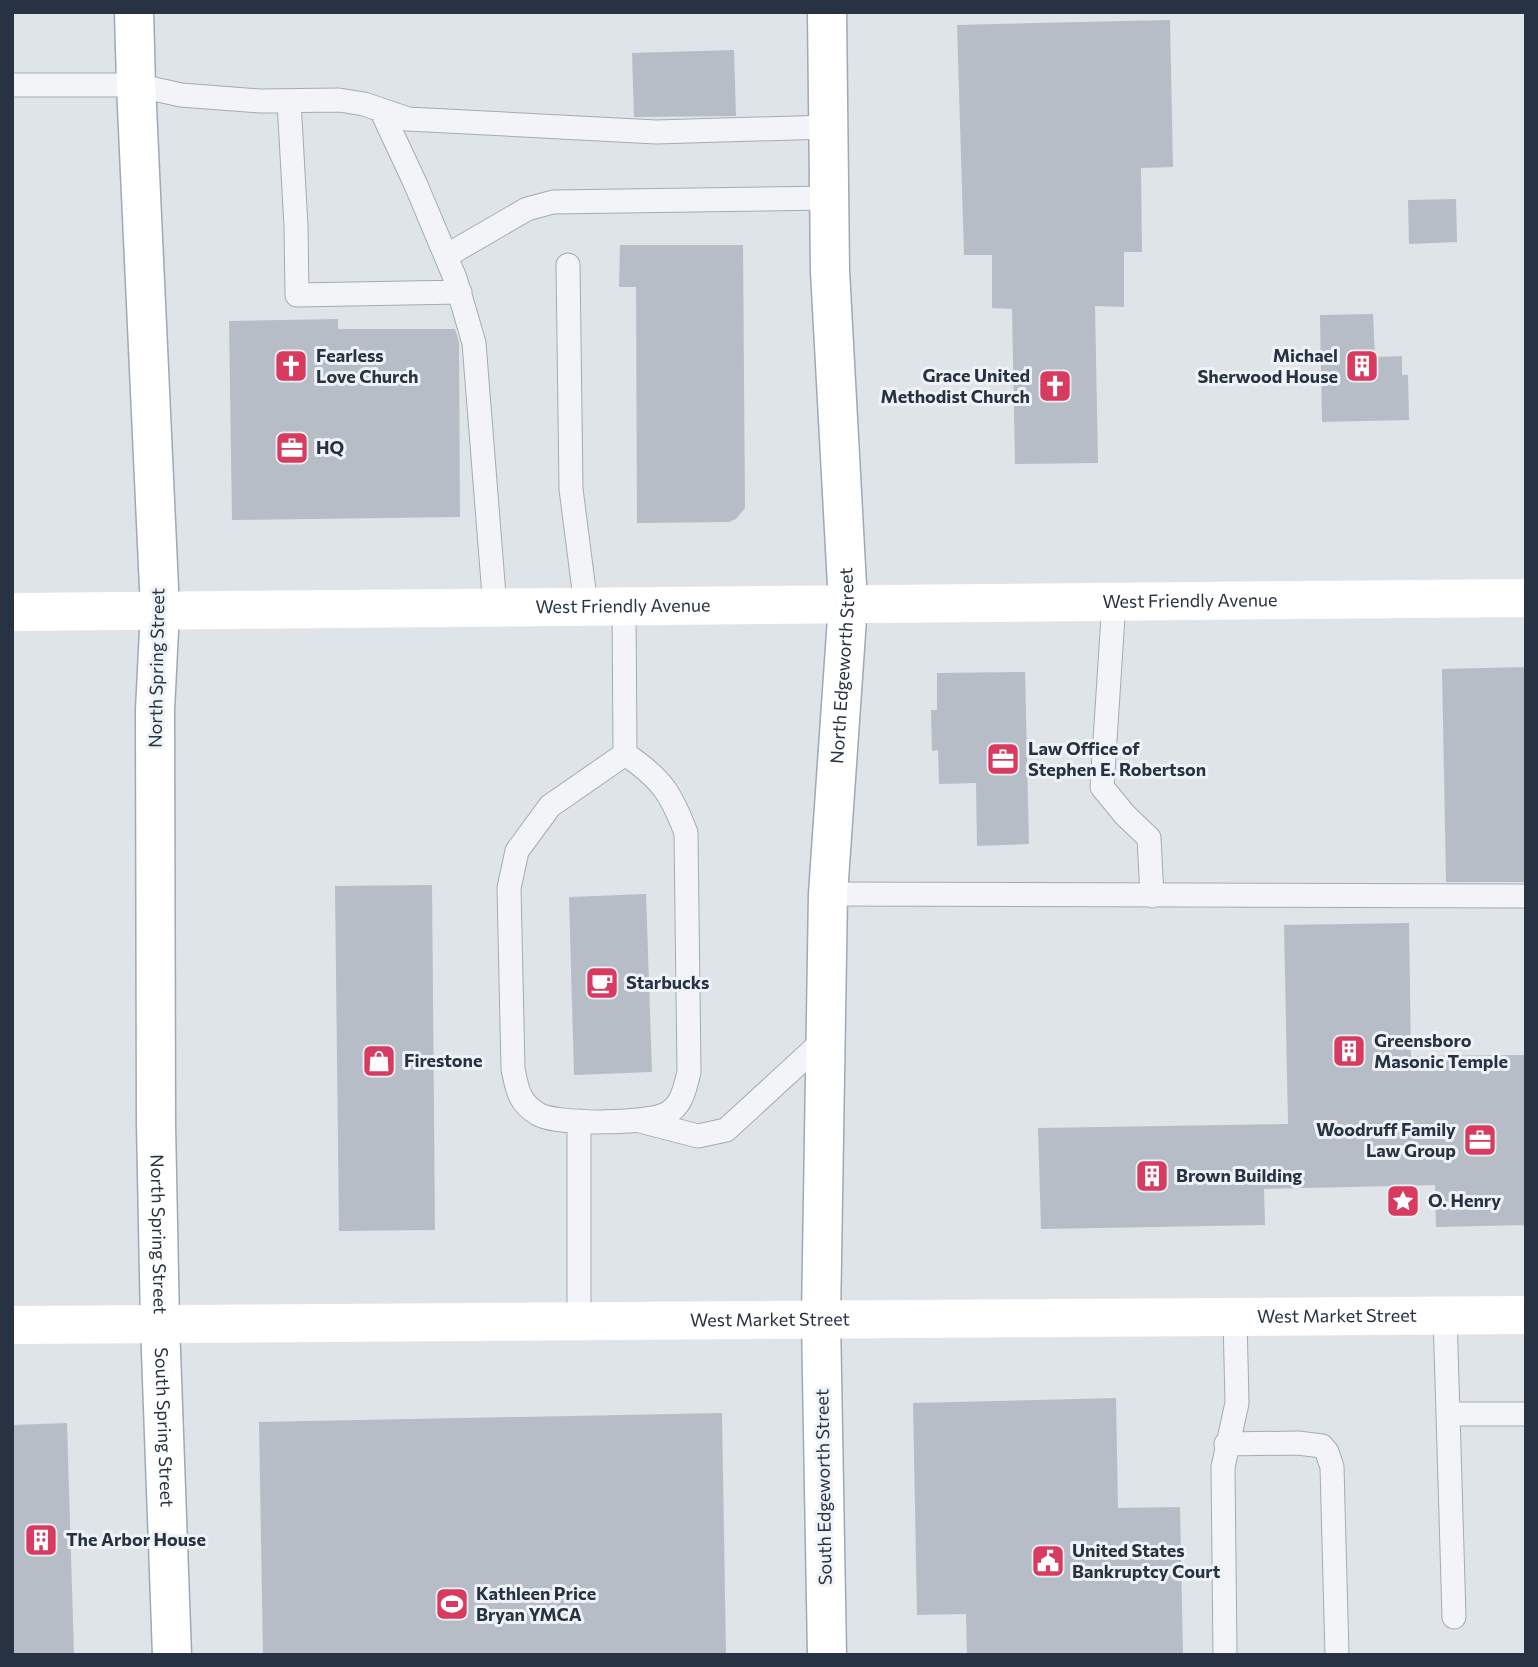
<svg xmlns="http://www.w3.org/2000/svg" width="1538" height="1667" viewBox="0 0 1538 1667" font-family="Commissioner,sans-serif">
<rect width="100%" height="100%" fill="#dfe4e9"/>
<!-- building -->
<path fill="#b6bdc7" d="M 1170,20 L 1173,167 L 1141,168 L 1142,252 L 1124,252 L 1124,307 L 1095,306 L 1098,463 L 1015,464 L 1012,309 L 992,308 L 992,255 L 964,255 L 957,25 Z
M 734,50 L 736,116 L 634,117 L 632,53 Z
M 1456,199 L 1457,242 L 1409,244 L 1408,200 Z
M 620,245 L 743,245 L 745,508 L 736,519 L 729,522 L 637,523 L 636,287 L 619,287 Z
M 1373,314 L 1375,357 L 1402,356 L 1402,375 L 1408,375 L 1409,420 L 1322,422 L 1320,315 Z
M 338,319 L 338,329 L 455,329 L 459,342 L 460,517 L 232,520 L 229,321 Z
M 1526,667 L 1526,882 L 1446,882 L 1442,669 Z
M 1025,672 L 1029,844 L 977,846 L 976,783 L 939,784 L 938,750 L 932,751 L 931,710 L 937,710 L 937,673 Z
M 432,885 L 435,1230 L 339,1231 L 335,886 Z
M 646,894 L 652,1072 L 574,1075 L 569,897 Z
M 1409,923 L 1411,1056 L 1526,1055 L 1526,1225 L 1436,1227 L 1435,1185 L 1264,1189 L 1265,1225 L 1041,1229 L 1038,1128 L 1288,1124 L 1284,925 Z
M 1116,1398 L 1118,1508 L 1180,1507 L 1183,1655 L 967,1655 L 966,1614 L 917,1615 L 913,1403 Z
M 722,1413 L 726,1655 L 263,1655 L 259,1422 Z
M 67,1423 L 74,1655 L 12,1655 L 12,1425 Z"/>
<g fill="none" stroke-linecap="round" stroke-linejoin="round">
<defs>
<path id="lane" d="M 12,85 L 136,85 L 181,95 L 260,101 L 339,100 L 364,104 L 408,119 L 656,132 L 828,127
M 289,101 L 296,226 L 297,295 L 460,292
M 381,110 L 416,185 L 455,278 L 474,343 L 495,608
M 446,256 L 527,209 L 553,202 L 829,198
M 568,265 L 571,489 L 586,606
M 1114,601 L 1102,787 L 1125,815 L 1149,838 L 1152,896
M 624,606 L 625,754
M 625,754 C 661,778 671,793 686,833 L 689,1072 C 685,1088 682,1106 666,1114 C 647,1124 556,1125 538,1114 C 519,1103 517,1089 513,1069 L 509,888 L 517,851 L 550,806 Z
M 828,894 L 1526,896
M 579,1121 L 579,1321
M 640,1121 L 698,1136 L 726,1130 L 825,1039
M 1445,1316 L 1448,1414 L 1526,1414
M 1448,1414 L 1454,1617
M 1226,1444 L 1298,1443 L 1322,1446 L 1327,1452 L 1332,1467 L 1337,1655
M 1225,1655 L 1223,1467 L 1237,1403 L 1235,1317"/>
<g id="primary">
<path id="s3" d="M 134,12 L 136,85 L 160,610 L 155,710 L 156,1124 L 160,1324 L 172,1655"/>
<path id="s4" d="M 827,1655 L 821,1319 L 828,894 L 848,604 L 830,271 L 827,12"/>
</g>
</defs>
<!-- lane casing -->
<use href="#lane" stroke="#a4abb4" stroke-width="25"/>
<!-- primary casing -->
<use href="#primary" stroke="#9da9b6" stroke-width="41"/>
<!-- lane -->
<use href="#lane" stroke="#f2f4f7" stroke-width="23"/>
<!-- secondary -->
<g stroke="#fff" stroke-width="38">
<path id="s1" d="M 12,612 L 1526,598"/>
<path id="s2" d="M 12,1325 L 1526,1315"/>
</g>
<!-- primary -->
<use href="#primary" stroke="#fff" stroke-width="38"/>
</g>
<!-- icons -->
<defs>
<symbol id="church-square" viewBox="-11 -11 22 22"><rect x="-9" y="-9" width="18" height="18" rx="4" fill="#d83b5f" stroke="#eff3f7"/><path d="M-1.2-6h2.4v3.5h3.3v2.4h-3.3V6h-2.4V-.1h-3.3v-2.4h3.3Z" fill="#fff"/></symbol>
<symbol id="building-square" viewBox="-11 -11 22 22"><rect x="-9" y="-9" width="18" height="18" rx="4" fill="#d83b5f" stroke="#eff3f7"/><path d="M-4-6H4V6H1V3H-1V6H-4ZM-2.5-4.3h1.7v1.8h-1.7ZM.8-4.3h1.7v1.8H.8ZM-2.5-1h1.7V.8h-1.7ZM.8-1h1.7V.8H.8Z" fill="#fff"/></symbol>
<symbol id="office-square" viewBox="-11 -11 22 22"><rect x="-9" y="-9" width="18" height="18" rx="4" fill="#d83b5f" stroke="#eff3f7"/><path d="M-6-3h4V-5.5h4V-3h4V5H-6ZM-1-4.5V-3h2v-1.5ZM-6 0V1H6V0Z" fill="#fff"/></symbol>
<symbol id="cafe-square" viewBox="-11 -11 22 22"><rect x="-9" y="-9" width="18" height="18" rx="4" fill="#d83b5f" stroke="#eff3f7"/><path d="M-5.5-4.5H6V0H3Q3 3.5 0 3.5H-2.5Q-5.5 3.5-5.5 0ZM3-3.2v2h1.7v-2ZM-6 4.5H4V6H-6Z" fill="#fff"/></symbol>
<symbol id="shop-square" viewBox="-11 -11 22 22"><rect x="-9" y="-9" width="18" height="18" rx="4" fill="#d83b5f" stroke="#eff3f7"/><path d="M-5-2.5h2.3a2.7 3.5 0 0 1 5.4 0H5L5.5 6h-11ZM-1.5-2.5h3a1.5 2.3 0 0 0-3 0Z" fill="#fff"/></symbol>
<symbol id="sight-square" viewBox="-11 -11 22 22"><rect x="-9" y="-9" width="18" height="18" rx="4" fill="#d83b5f" stroke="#eff3f7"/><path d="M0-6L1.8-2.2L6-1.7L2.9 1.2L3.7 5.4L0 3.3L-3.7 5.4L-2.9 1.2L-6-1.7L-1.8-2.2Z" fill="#fff"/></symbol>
<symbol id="civic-square" viewBox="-11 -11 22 22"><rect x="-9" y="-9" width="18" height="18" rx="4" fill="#d83b5f" stroke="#eff3f7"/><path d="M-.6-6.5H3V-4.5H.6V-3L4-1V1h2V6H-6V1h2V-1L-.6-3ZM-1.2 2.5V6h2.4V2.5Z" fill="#fff"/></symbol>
<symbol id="stadium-square" viewBox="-11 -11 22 22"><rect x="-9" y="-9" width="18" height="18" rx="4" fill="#d83b5f" stroke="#eff3f7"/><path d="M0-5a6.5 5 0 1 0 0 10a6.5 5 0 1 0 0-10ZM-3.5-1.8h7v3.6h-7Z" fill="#fff"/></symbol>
</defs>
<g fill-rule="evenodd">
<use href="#church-square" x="272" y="347" width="38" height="38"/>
<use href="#building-square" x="1343" y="347" width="38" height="38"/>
<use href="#church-square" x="1036" y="367" width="38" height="38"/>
<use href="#office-square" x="273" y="429" width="38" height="38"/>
<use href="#office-square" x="984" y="740" width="38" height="38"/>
<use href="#cafe-square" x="583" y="964" width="38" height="38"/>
<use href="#building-square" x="1330" y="1032" width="38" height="38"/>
<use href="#shop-square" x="360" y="1042" width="38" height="38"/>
<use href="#office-square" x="1461" y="1121" width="38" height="38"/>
<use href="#building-square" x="1133" y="1157" width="38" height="38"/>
<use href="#sight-square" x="1384" y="1182" width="38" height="38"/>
<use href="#building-square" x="22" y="1521" width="38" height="38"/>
<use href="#civic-square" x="1029" y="1542" width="38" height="38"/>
<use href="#stadium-square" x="433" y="1585" width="38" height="38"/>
</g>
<g text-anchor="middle" stroke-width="6" stroke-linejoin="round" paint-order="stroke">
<!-- poi labels -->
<g font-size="18" font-weight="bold" fill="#273342" stroke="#eff3f7" text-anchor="start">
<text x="316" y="362">Fearless<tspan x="316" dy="21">Love Church</tspan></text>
<text x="1338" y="362" text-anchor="end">Michael<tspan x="1338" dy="21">Sherwood House</tspan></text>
<text x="1030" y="382" text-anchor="end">Grace United<tspan x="1030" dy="21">Methodist Church</tspan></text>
<text x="316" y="454">HQ</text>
<text x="1028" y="755">Law Office of<tspan x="1028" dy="21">Stephen E. Robertson</tspan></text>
<text x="626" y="989">Starbucks</text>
<text x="1374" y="1047">Greensboro<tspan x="1374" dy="21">Masonic Temple</tspan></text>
<text x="404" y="1067">Firestone</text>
<text x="1456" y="1136" text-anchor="end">Woodruff Family<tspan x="1456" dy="21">Law Group</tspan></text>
<text x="1176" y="1182">Brown Building</text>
<text x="1428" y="1207">O. Henry</text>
<text x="66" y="1546">The Arbor House</text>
<text x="1072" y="1557">United States<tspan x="1072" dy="21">Bankruptcy Court</tspan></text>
<text x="476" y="1600">Kathleen Price<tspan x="476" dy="21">Bryan YMCA</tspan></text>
</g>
<!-- street labels -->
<g font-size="18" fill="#273342" stroke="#eff3f7">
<text dy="6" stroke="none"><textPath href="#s1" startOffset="1178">West Friendly Avenue</textPath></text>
<text dy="6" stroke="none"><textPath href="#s1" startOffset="611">West Friendly Avenue</textPath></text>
<text dy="6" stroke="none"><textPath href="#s4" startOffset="990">North Edgeworth Street</textPath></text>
<text transform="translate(157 668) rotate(-89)" y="6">North Spring Street</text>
<text dy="6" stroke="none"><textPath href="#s3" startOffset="1223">North Spring Street</textPath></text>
<text dy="6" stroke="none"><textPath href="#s2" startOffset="1325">West Market Street</textPath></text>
<text dy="6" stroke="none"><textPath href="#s2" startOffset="758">West Market Street</textPath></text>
<text dy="6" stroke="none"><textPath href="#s3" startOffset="1416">South Spring Street</textPath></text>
<text transform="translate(824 1487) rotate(-91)" y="6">South Edgeworth Street</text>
</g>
</g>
<!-- border -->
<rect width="1538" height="1667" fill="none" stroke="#273342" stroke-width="28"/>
</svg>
